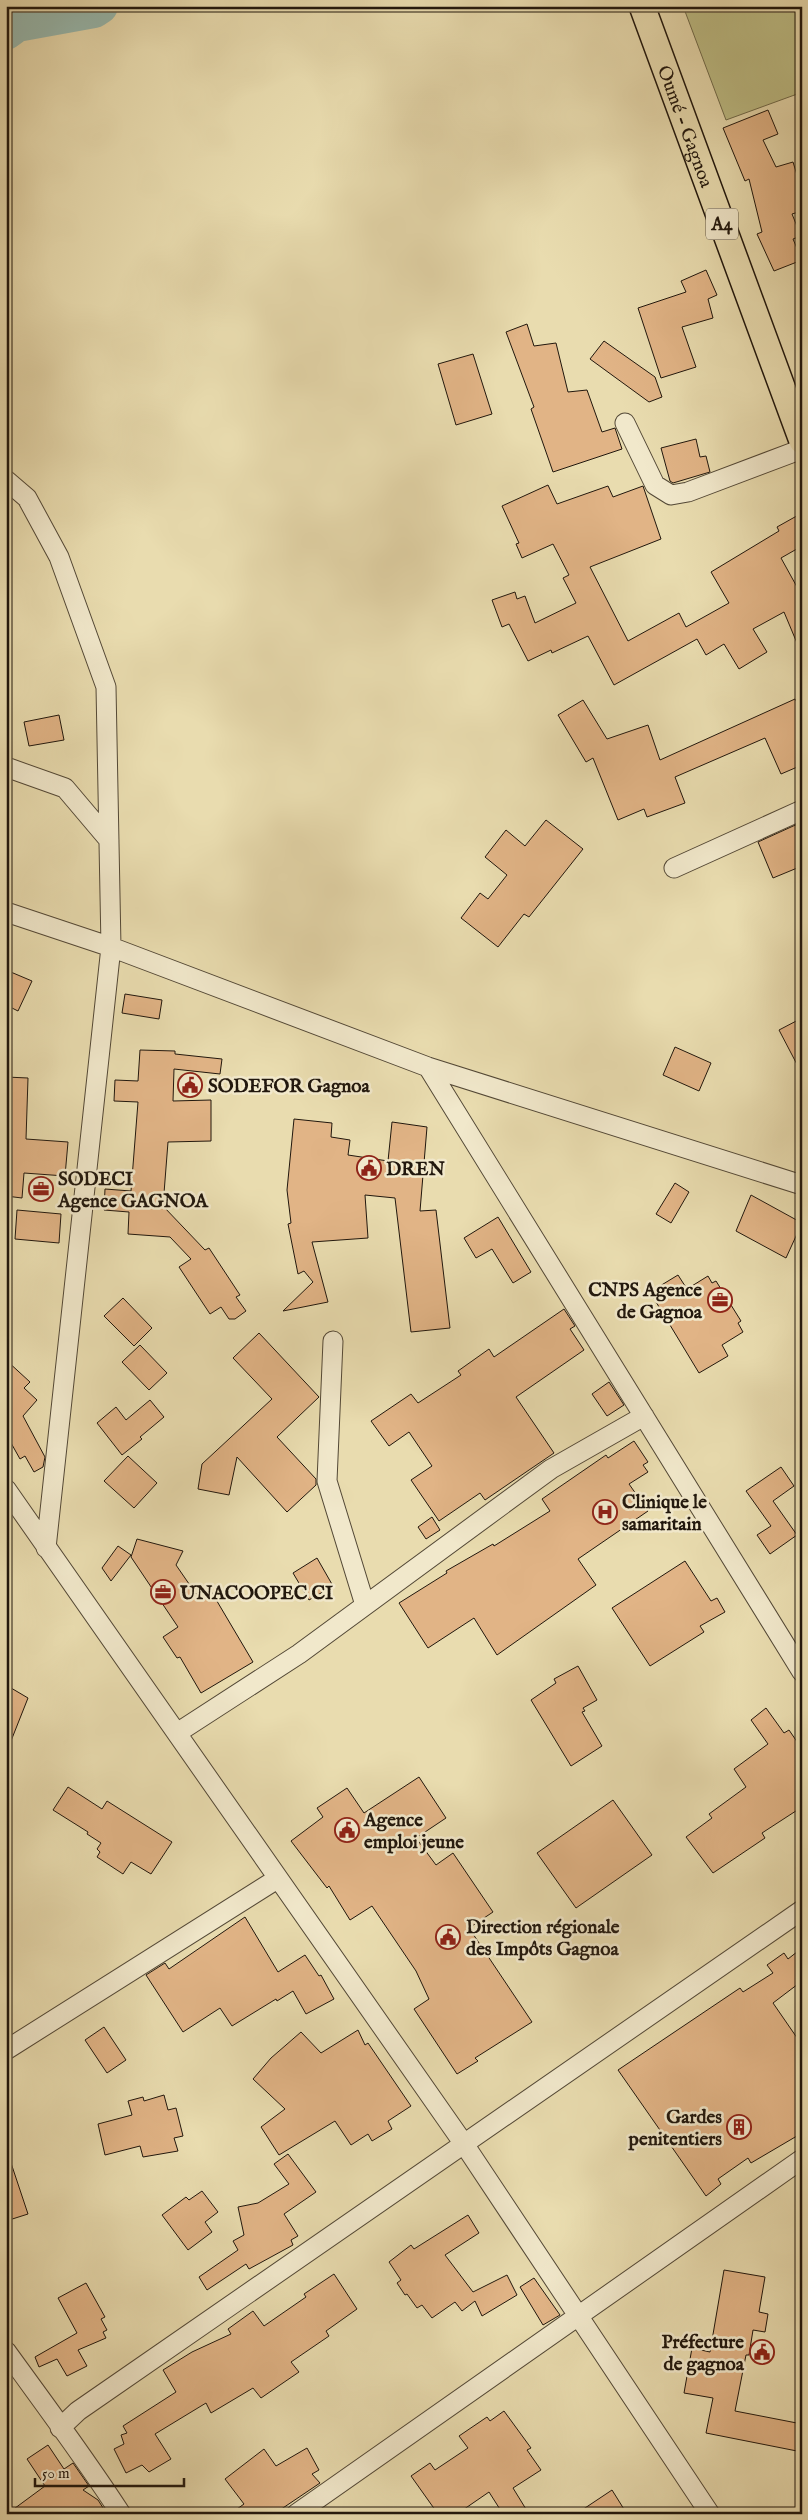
<svg xmlns="http://www.w3.org/2000/svg" width="808" height="2520" viewBox="0 0 808 2520" font-family="'IM FELL English',serif">
<rect width="100%" height="100%" fill="#e9dcaf"/>
<filter id="stains"><feTurbulence type="fractalNoise" baseFrequency=".004" numOctaves="4"/><feColorMatrix values="0 0 0 0 .2 0 0 0 0 .09 0 0 0 0 .02 0 0 0 .5 -.17"/></filter>
<radialGradient id="worn" r=".72"><stop offset=".6" stop-color="#630" stop-opacity="0"/><stop offset="1" stop-color="#630" stop-opacity=".3"/></radialGradient>
<!-- green -->
<path fill="#bebe86" stroke="#706a4a" d="M 683,6 L 802,6 L 802,97 L 800,93 L 726,120 Z"/>
<g fill="none" stroke-linecap="round" stroke-linejoin="round">
<!-- river -->
<path stroke="#98bab0" stroke-width="36" d="M 6,32 L 17,24 L 94,10 L 100,6"/>
</g>
<!-- building -->
<path fill="#e1b486" stroke="#21170d" d="M 768,110 L 778,134 L 763,140 L 776,167 L 793,162 L 802,191 L 802,211 L 792,214 L 801,236 L 793,239 L 802,260 L 774,271 L 757,234 L 762,232 L 749,179 L 745,181 L 723,128 Z
M 706,270 L 717,295 L 708,299 L 713,318 L 682,327 L 696,367 L 661,378 L 638,308 L 686,292 L 681,281 Z
M 527,324 L 534,346 L 556,343 L 568,392 L 587,390 L 602,432 L 615,428 L 622,449 L 553,472 L 531,409 L 534,407 L 506,332 Z
M 604,341 L 655,377 L 662,397 L 649,402 L 590,359 Z
M 473,354 L 492,414 L 456,425 L 438,364 Z
M 696,439 L 700,457 L 706,456 L 710,472 L 673,483 L 670,481 L 661,448 Z
M 548,485 L 557,504 L 608,486 L 613,497 L 643,486 L 661,539 L 590,567 L 628,641 L 679,613 L 686,627 L 729,603 L 711,572 L 779,531 L 777,527 L 802,513 L 802,546 L 781,558 L 802,596 L 802,655 L 784,612 L 753,629 L 767,652 L 739,669 L 724,644 L 706,655 L 697,639 L 614,685 L 588,636 L 552,653 L 551,650 L 528,661 L 509,624 L 502,627 L 492,600 L 515,592 L 517,599 L 525,596 L 535,623 L 576,603 L 563,578 L 569,575 L 553,544 L 522,558 L 516,544 L 519,543 L 502,506 Z
M 795,699 L 802,711 L 802,765 L 781,774 L 765,738 L 675,777 L 685,803 L 647,817 L 644,809 L 618,820 L 593,758 L 586,762 L 558,715 L 583,700 L 607,739 L 648,725 L 660,760 Z
M 59,715 L 64,740 L 29,746 L 24,722 Z
M 546,820 L 583,849 L 529,917 L 524,914 L 498,947 L 461,918 L 480,893 L 488,899 L 507,875 L 485,857 L 506,830 L 525,846 Z
M 802,822 L 802,866 L 773,878 L 758,842 Z
M 6,970 L 32,981 L 18,1011 L 6,1005 Z
M 125,994 L 162,1000 L 159,1019 L 122,1013 Z
M 802,1018 L 802,1074 L 779,1030 Z
M 675,1047 L 711,1063 L 699,1091 L 663,1075 Z
M 140,1050 L 175,1051 L 175,1054 L 222,1059 L 220,1074 L 174,1069 L 173,1101 L 211,1100 L 211,1141 L 168,1142 L 163,1206 L 205,1250 L 209,1248 L 240,1295 L 236,1297 L 246,1311 L 235,1319 L 229,1319 L 221,1307 L 210,1314 L 179,1267 L 191,1259 L 170,1237 L 128,1234 L 129,1212 L 104,1210 L 105,1189 L 131,1191 L 138,1102 L 114,1101 L 115,1080 L 138,1081 Z
M 6,1077 L 28,1078 L 26,1139 L 68,1142 L 65,1176 L 24,1173 L 22,1198 L 6,1196 Z
M 294,1119 L 332,1123 L 331,1137 L 350,1140 L 348,1155 L 388,1161 L 392,1122 L 427,1127 L 420,1211 L 436,1210 L 450,1328 L 411,1332 L 395,1198 L 365,1195 L 368,1238 L 312,1242 L 328,1302 L 283,1311 L 313,1282 L 304,1271 L 298,1274 L 288,1224 L 291,1223 L 287,1190 Z
M 675,1183 L 689,1192 L 671,1223 L 656,1214 Z
M 751,1195 L 802,1223 L 786,1258 L 736,1231 Z
M 17,1210 L 61,1214 L 59,1243 L 15,1239 Z
M 498,1217 L 531,1272 L 513,1283 L 492,1249 L 476,1258 L 464,1238 Z
M 678,1275 L 687,1289 L 708,1276 L 712,1283 L 716,1281 L 741,1321 L 738,1323 L 743,1332 L 722,1345 L 728,1356 L 699,1373 L 650,1292 Z
M 123,1298 L 152,1328 L 134,1346 L 104,1316 Z
M 564,1309 L 575,1326 L 570,1329 L 584,1350 L 516,1397 L 554,1453 L 485,1500 L 480,1493 L 439,1521 L 411,1480 L 432,1466 L 409,1432 L 389,1446 L 371,1421 L 411,1394 L 418,1403 L 461,1375 L 458,1371 L 489,1349 L 494,1357 Z
M 259,1333 L 319,1397 L 277,1437 L 316,1479 L 316,1485 L 287,1512 L 237,1457 L 229,1495 L 198,1489 L 202,1464 L 272,1399 L 233,1358 Z
M 140,1345 L 167,1373 L 149,1390 L 122,1362 Z
M 6,1360 L 30,1382 L 24,1388 L 37,1400 L 23,1416 L 45,1457 L 43,1467 L 34,1472 L 25,1456 L 20,1459 L 6,1434 Z
M 609,1382 L 624,1405 L 607,1416 L 592,1394 Z
M 150,1400 L 164,1417 L 140,1437 L 142,1439 L 122,1455 L 97,1423 L 116,1407 L 126,1420 Z
M 634,1441 L 648,1462 L 643,1465 L 648,1472 L 629,1484 L 648,1511 L 578,1559 L 596,1585 L 497,1655 L 474,1618 L 428,1648 L 399,1603 L 447,1573 L 446,1571 L 493,1544 L 494,1546 L 550,1511 L 542,1499 L 606,1455 L 608,1458 Z
M 128,1456 L 157,1483 L 134,1508 L 104,1481 Z
M 781,1467 L 794,1486 L 773,1501 L 797,1535 L 770,1554 L 757,1535 L 771,1526 L 746,1491 Z
M 432,1517 L 440,1530 L 426,1539 L 418,1527 Z
M 137,1539 L 183,1551 L 176,1565 L 196,1594 L 208,1586 L 253,1662 L 201,1693 L 180,1657 L 177,1658 L 163,1637 L 178,1627 L 131,1557 Z
M 118,1546 L 131,1555 L 111,1581 L 102,1568 Z
M 317,1558 L 333,1586 L 309,1600 L 293,1573 Z
M 685,1561 L 711,1601 L 717,1598 L 725,1612 L 700,1626 L 704,1632 L 650,1666 L 612,1608 Z
M 578,1666 L 597,1700 L 583,1708 L 585,1711 L 582,1712 L 602,1746 L 571,1766 L 531,1700 L 556,1683 L 554,1679 Z
M 6,1685 L 28,1698 L 7,1751 L 6,1751 Z
M 766,1708 L 784,1733 L 789,1730 L 802,1749 L 802,1807 L 762,1833 L 765,1838 L 713,1873 L 686,1837 L 712,1818 L 709,1814 L 746,1787 L 734,1769 L 768,1744 L 751,1720 Z
M 419,1777 L 446,1818 L 416,1838 L 436,1865 L 453,1853 L 493,1912 L 469,1928 L 532,2022 L 475,2058 L 478,2061 L 457,2074 L 414,2009 L 429,1999 L 416,1971 L 372,1906 L 350,1920 L 329,1886 L 327,1888 L 291,1841 L 323,1817 L 317,1808 L 347,1788 L 364,1813 Z
M 68,1787 L 102,1809 L 107,1801 L 172,1842 L 151,1874 L 131,1862 L 123,1874 L 97,1857 L 100,1852 L 97,1849 L 101,1843 L 87,1834 L 88,1832 L 53,1810 Z
M 613,1800 L 652,1855 L 576,1908 L 537,1853 Z
M 245,1917 L 278,1972 L 305,1955 L 319,1976 L 321,1975 L 334,1999 L 306,2014 L 293,1991 L 277,2001 L 276,1999 L 232,2026 L 220,2008 L 183,2032 L 146,1975 L 165,1963 L 169,1969 Z
M 802,1948 L 802,1981 L 773,2003 L 802,2045 L 802,2133 L 751,2163 L 748,2158 L 718,2179 L 721,2184 L 706,2196 L 618,2070 L 740,1988 L 743,1992 L 773,1973 L 767,1965 L 784,1953 L 788,1959 Z
M 104,2027 L 126,2060 L 107,2073 L 85,2040 Z
M 358,2030 L 365,2045 L 368,2043 L 411,2106 L 388,2121 L 392,2129 L 372,2141 L 368,2134 L 351,2145 L 335,2121 L 279,2155 L 261,2127 L 285,2109 L 253,2079 L 271,2058 L 301,2032 L 321,2053 Z
M 164,2095 L 168,2110 L 176,2108 L 183,2136 L 174,2138 L 178,2151 L 143,2157 L 140,2146 L 105,2155 L 98,2124 L 132,2115 L 128,2101 L 143,2097 L 144,2101 Z
M 288,2154 L 316,2192 L 284,2214 L 298,2236 L 291,2240 L 293,2245 L 249,2269 L 246,2264 L 207,2290 L 199,2277 L 238,2250 L 233,2241 L 244,2235 L 238,2207 L 258,2203 L 289,2184 L 274,2164 Z
M 6,2157 L 9,2157 L 28,2214 L 6,2221 Z
M 202,2191 L 218,2212 L 205,2222 L 212,2232 L 188,2250 L 162,2215 L 186,2197 L 189,2200 Z
M 468,2215 L 479,2233 L 445,2255 L 473,2292 L 507,2275 L 517,2295 L 482,2316 L 475,2301 L 462,2311 L 455,2302 L 432,2318 L 422,2305 L 417,2308 L 407,2294 L 405,2295 L 397,2283 L 401,2280 L 389,2262 L 411,2245 L 414,2249 Z
M 724,2270 L 765,2277 L 759,2312 L 768,2314 L 765,2332 L 753,2330 L 749,2355 L 746,2355 L 735,2411 L 802,2424 L 802,2452 L 706,2433 L 713,2398 L 684,2393 L 692,2348 L 710,2352 Z
M 334,2274 L 357,2309 L 326,2331 L 329,2336 L 291,2362 L 299,2372 L 261,2398 L 253,2388 L 211,2413 L 206,2403 L 155,2434 L 171,2459 L 149,2472 L 142,2465 L 126,2473 L 114,2449 L 124,2444 L 121,2435 L 127,2433 L 123,2426 L 176,2392 L 163,2370 L 192,2352 L 231,2334 L 228,2329 L 253,2311 L 264,2326 L 306,2297 L 304,2294 Z
M 534,2278 L 560,2315 L 543,2325 L 520,2287 Z
M 86,2283 L 105,2317 L 101,2319 L 107,2330 L 103,2332 L 106,2338 L 78,2350 L 87,2366 L 67,2376 L 57,2359 L 39,2367 L 35,2357 L 77,2333 L 58,2298 Z
M 504,2411 L 531,2448 L 527,2450 L 541,2470 L 513,2488 L 529,2514 L 503,2514 L 489,2492 L 457,2514 L 438,2514 L 411,2476 L 430,2463 L 435,2470 L 468,2448 L 459,2436 L 487,2417 L 490,2421 Z
M 48,2445 L 64,2469 L 73,2463 L 89,2486 L 83,2490 L 98,2500 L 107,2514 L 7,2514 L 45,2486 L 27,2459 Z
M 307,2448 L 319,2470 L 312,2474 L 320,2483 L 274,2514 L 230,2514 L 244,2504 L 225,2479 L 264,2449 L 276,2466 Z
M 612,2490 L 627,2514 L 576,2514 Z"/>
<g fill="none" stroke-linecap="round" stroke-linejoin="round">
<defs>
<path id="minor" d="M 625,423 L 655,485 L 671,495 L 688,492 L 802,449
M 6,480 L 27,498 L 59,557 L 106,687 L 111,947 L 46,1548
M 6,767 L 65,788 L 109,840
M 674,868 L 802,810
M 6,912 L 111,947 L 428,1067 L 802,1185
M 428,1067 L 802,1672
M 333,1341 L 327,1481 L 365,1605
M 6,1489 L 464,2144 L 710,2514
M 177,1733 L 299,1654 L 551,1469 L 644,1416
M 6,2050 L 277,1879
M 6,2351 C 45,2405 85,2458 121,2514
M 60,2428 L 78,2411 L 802,1910
M 296,2514 L 802,2159"/>
<g id="major">
<path id="s1" d="M 642,6 L 802,441"/>
</g>
</defs>
<!-- minor casing -->
<use href="#minor" stroke="#534836" stroke-width="21"/>
<!-- major casing -->
<use href="#major" stroke="#21170d" stroke-width="28"/>
<!-- minor -->
<use href="#minor" stroke="#f1e8cb" stroke-width="19"/>
<!-- major -->
<use href="#major" stroke="#e9dcaf" stroke-width="25"/>
</g>
<!-- icons -->
<defs>
<symbol id="civic-ring" viewBox="-11 -11 22 22"><circle r="9.5" fill="#f1e8cb" stroke="#8f2418" stroke-width="1.5"/><path d="M-.6-6.5H3V-4.5H.6V-3L4-1V1h2V6H-6V1h2V-1L-.6-3ZM-1.2 2.5V6h2.4V2.5Z" fill="#8f2418"/></symbol>
<symbol id="office-ring" viewBox="-11 -11 22 22"><circle r="9.5" fill="#f1e8cb" stroke="#8f2418" stroke-width="1.5"/><path d="M-6-3h4V-5.5h4V-3h4V5H-6ZM-1-4.5V-3h2v-1.5ZM-6 0V1H6V0Z" fill="#8f2418"/></symbol>
<symbol id="hospital-ring" viewBox="-11 -11 22 22"><circle r="9.5" fill="#f1e8cb" stroke="#8f2418" stroke-width="1.5"/><path d="M-5-5h3v3.5h4V-5h3V5h-3V1.5h-4V5h-3Z" fill="#8f2418"/></symbol>
<symbol id="building-ring" viewBox="-11 -11 22 22"><circle r="9.5" fill="#f1e8cb" stroke="#8f2418" stroke-width="1.5"/><path d="M-4-6H4V6H1V3H-1V6H-4ZM-2.5-4.3h1.7v1.8h-1.7ZM.8-4.3h1.7v1.8H.8ZM-2.5-1h1.7V.8h-1.7ZM.8-1h1.7V.8H.8Z" fill="#8f2418"/></symbol>
</defs>
<g fill-rule="evenodd">
<use href="#civic-ring" x="176" y="1071" width="28" height="28"/>
<use href="#civic-ring" x="355" y="1154" width="28" height="28"/>
<use href="#office-ring" x="27" y="1175" width="28" height="28"/>
<use href="#office-ring" x="706" y="1286" width="28" height="28"/>
<use href="#hospital-ring" x="591" y="1498" width="28" height="28"/>
<use href="#office-ring" x="149" y="1578" width="28" height="28"/>
<use href="#civic-ring" x="333" y="1816" width="28" height="28"/>
<use href="#civic-ring" x="434" y="1923" width="28" height="28"/>
<use href="#building-ring" x="725" y="2113" width="28" height="28"/>
<use href="#civic-ring" x="748" y="2338" width="28" height="28"/>
</g>
<g text-anchor="middle" stroke-width="5" stroke-linejoin="round" paint-order="stroke">
<!-- shield labels -->
<rect fill="#f1e8cb" stroke="#5f5646" stroke-width="1" x="706" y="208.5" width="32" height="31" rx="4"/>
<g font-size="18" font-weight="bold" fill="#21170d">
<text x="722" y="230">A4</text>
</g>
<!-- street labels -->
<g font-size="19" fill="#21170d" stroke="#f1e8cb">
<text dy="7" stroke="none"><textPath href="#s1" startOffset="128">Oumé - Gagnoa</textPath></text>
</g>
<!-- poi labels -->
<g font-size="19" font-weight="bold" fill="#21170d" stroke="#f1e8cb" text-anchor="start">
<text x="208" y="1092">SODEFOR Gagnoa</text>
<text x="386" y="1175">DREN</text>
<text x="58" y="1185">SODECI<tspan x="58" dy="22">Agence GAGNOA</tspan></text>
<text x="702" y="1296" text-anchor="end">CNPS Agence<tspan x="702" dy="22">de Gagnoa</tspan></text>
<text x="622" y="1508">Clinique le<tspan x="622" dy="22">samaritain</tspan></text>
<text x="180" y="1599">UNACOOPEC CI</text>
<text x="364" y="1826">Agence<tspan x="364" dy="22">emploi jeune</tspan></text>
<text x="466" y="1933">Direction régionale<tspan x="466" dy="22">des Impôts Gagnoa</tspan></text>
<text x="722" y="2123" text-anchor="end">Gardes<tspan x="722" dy="22">penitentiers</tspan></text>
<text x="744" y="2348" text-anchor="end">Préfecture<tspan x="744" dy="22">de gagnoa</tspan></text>
</g>
</g>
<!-- margin -->
<rect width="808" height="2520" fill="none" stroke="#e9dcaf" stroke-width="25"/>
<rect x="8" y="8" width="793" height="2505" fill="none" stroke="#21170d" stroke-width="2.5"/>
<rect x="12" y="12" width="783" height="2495" fill="none" stroke="#21170d"/>
<!-- scale -->
<path d="M35 2478v8h149v-8" fill="none" stroke="#21170d" stroke-width="2.5"/>
<text x="42" y="2478" font-size="15" fill="#21170d" stroke="#f1e8cb" stroke-width="4" paint-order="stroke">50 m</text>
<rect width="100%" height="100%" filter="url(#stains)"/>
<rect width="100%" height="100%" fill="url(#worn)"/>
</svg>
